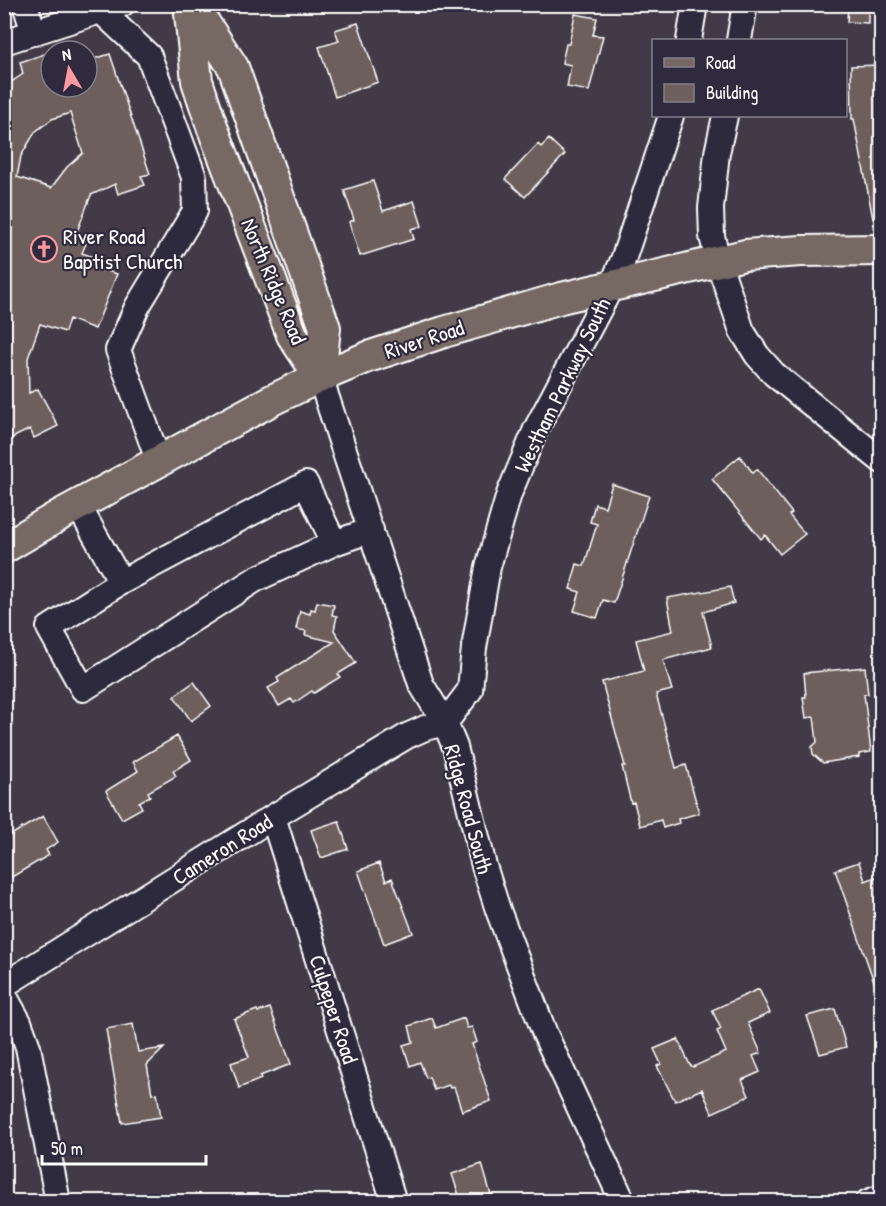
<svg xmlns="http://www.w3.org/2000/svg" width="886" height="1206" viewBox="0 0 886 1206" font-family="'Patrick Hand',sans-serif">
<rect width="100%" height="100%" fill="#423a46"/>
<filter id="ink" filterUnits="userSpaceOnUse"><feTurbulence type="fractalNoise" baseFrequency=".0167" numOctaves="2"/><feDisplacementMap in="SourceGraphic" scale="12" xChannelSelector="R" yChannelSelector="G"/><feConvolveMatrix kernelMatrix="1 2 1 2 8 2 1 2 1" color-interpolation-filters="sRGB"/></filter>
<g filter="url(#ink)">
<!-- building -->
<path fill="#6d5f5b" stroke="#fff" stroke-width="1.5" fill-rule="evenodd" d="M 848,4 L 868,4 L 868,23 L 847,22 Z
M 575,14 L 597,18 L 593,35 L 603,36 L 589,91 L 567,87 L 571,65 L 562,63 L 566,44 L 569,44 Z
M 358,23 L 378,82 L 335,97 L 319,47 L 339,41 L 335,30 Z
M 51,52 L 51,87 L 87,87 L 87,61 L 110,54 L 150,174 L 141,176 L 145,185 L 118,194 L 115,184 L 91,195 L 75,237 L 87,241 L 82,253 L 102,260 L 100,269 L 117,274 L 95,329 L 69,319 L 65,332 L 40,324 L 28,358 L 29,393 L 38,389 L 58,426 L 34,438 L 30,429 L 4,442 L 4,87 L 23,74 L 20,62 ZM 70,113 L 83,153 L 67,167 L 51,188 L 17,177 L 21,156 L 35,132 L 52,119 Z
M 882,65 L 882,218 L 873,219 L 854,119 L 852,119 L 851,66 Z
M 549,139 L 565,154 L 525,197 L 505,179 L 538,144 L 541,147 Z
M 373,181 L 383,211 L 414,201 L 422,226 L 411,229 L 414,239 L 360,256 L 349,222 L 354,220 L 344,190 Z
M 740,456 L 753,473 L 757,469 L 792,513 L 789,515 L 805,534 L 780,554 L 765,535 L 761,539 L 712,479 Z
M 612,484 L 649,496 L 614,603 L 603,600 L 597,618 L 574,611 L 580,592 L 570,589 L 577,564 L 584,566 L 597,524 L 590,522 L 595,504 L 605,507 Z
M 730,587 L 734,603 L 703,612 L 712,647 L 663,660 L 672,690 L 656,694 L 676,768 L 686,765 L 699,813 L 678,819 L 679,823 L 663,828 L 661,820 L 640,826 L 634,802 L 631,803 L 622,766 L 625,766 L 602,682 L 644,671 L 636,640 L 673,631 L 667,598 Z
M 317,602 L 334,605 L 332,615 L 337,616 L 334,630 L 356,663 L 338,674 L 340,677 L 314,693 L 312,691 L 294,703 L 291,699 L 279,706 L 268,688 L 279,682 L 277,678 L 334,642 L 305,635 L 306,631 L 296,629 L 300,611 L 310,614 L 311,609 L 315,610 Z
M 865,667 L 868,694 L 864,694 L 871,752 L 859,754 L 859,757 L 823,763 L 813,754 L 812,747 L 817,742 L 814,717 L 806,718 L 803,697 L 806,697 L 804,673 Z
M 194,682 L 211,706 L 191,721 L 174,696 Z
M 177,736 L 191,760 L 173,771 L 176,776 L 148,792 L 150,796 L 139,802 L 142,808 L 122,819 L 106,791 L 138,771 L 133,762 Z
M 43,816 L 58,842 L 46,850 L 49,855 L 10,878 L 4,868 L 4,839 Z
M 339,821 L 348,849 L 321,858 L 311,830 Z
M 859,862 L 865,881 L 878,876 L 882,887 L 882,996 L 879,996 L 835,870 Z
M 379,863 L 386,881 L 392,878 L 413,933 L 384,944 L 358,871 Z
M 759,989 L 770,1013 L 748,1023 L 761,1053 L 753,1056 L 760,1072 L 742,1080 L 749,1096 L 712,1113 L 702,1089 L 675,1101 L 657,1066 L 661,1064 L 654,1049 L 678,1039 L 690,1065 L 693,1067 L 726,1052 L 717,1031 L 721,1029 L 712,1010 Z
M 270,1008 L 291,1064 L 260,1076 L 261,1079 L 239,1088 L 231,1063 L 249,1057 L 234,1019 L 257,1010 L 258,1012 Z
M 835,1009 L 846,1047 L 820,1054 L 807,1016 Z
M 432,1018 L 436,1028 L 464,1018 L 467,1028 L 472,1027 L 477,1042 L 472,1044 L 491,1101 L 462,1111 L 454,1087 L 450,1088 L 449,1085 L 434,1090 L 429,1077 L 426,1078 L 420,1062 L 410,1066 L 403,1045 L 413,1042 L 409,1026 Z
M 133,1024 L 138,1052 L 164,1048 L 147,1065 L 152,1094 L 157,1093 L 161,1117 L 122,1123 L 106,1029 Z
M 482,1164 L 493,1202 L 461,1202 L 452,1174 Z"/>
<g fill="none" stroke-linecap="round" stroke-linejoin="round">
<defs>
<path id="minor" d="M 25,4 L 34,33
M 98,4 L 101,11 L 149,56 L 194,177 L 195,211 L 137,307 L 118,350 L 159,462
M 689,40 L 695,4
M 739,40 L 745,4
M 4,42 L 122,4
M 725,116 L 717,153 L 711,208 L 712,236 L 718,261 L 742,331 L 757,355 L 774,374 L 882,461
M 320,377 L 421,684 L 445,723 L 455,747 L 484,866 L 498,910 L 545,1034 L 623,1202
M 78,505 L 121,582 L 306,484 L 334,543 L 371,530
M 121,582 L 49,628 L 83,689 L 256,579 L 334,543
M 273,817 L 394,1202
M 4,985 L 273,817 L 407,736 L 425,728 L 445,723 L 470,690 L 474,648 L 488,567 L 509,494 L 536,429 L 612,285 L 623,260 L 671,116
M 4,995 L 19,1022 L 28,1047 L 58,1202
M 868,1202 L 882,1197"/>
<path id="major" d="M 189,4 L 197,81 L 213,129 L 292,335 L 320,377
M 192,4 L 233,67 L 325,328 L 320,377
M 4,548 L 60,515 L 272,400 L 320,377 L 368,357 L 444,332 L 561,298 L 745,255 L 801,251 L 882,250"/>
</defs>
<!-- minor casing -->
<use href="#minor" stroke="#fff" stroke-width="28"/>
<!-- major casing -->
<use href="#major" stroke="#fff" stroke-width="34"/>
<!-- minor -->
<use href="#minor" stroke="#2f2a3d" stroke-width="24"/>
<!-- major -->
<use href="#major" stroke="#766964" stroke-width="30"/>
</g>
</g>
<!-- icons -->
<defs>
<symbol id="church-ring" viewBox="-11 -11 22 22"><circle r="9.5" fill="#2f2a3d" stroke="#ff9aa2" stroke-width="1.5"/><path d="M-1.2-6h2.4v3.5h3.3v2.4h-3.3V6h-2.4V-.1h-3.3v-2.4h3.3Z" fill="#ff9aa2"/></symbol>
</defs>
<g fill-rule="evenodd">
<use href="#church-ring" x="29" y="234" width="30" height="30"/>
</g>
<g text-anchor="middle" stroke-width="4.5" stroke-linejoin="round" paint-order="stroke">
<!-- poi labels -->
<g font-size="22" fill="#fff" stroke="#2f2a3d" text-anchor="start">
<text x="63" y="244">River Road<tspan x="63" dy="25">Baptist Church</tspan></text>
</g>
<!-- street labels -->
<g font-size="22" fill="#fff" stroke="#2f2a3d">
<text transform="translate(274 281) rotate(67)" y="8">North Ridge Road</text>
<text transform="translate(424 339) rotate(-18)" y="8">River Road</text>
<text transform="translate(562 385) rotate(-64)" y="8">Westham Parkway South</text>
<text transform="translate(469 809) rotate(75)" y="8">Ridge Road South</text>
<text transform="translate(222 849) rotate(-32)" y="8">Cameron Road</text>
<text transform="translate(334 1009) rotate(72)" y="8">Culpeper Road</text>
</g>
</g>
<!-- margin -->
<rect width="886" height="1206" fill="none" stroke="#2f2a3d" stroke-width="24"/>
<rect x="12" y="12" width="862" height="1182" fill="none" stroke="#fff" stroke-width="2" filter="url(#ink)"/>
<!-- legend -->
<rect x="652" y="39" width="195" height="78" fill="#2f2a3d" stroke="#827f8b" stroke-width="1.5"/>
<rect x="664" y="58" width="30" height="9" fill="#766964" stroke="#827f8b" stroke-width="1.5"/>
<text x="706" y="69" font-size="18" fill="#ffffff">Road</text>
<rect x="664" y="84" width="30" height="18" fill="#6d5f5b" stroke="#827f8b" stroke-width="1.5"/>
<text x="706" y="99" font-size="18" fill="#ffffff">Building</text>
<!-- north arrow -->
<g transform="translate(69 69) rotate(350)"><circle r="28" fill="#2f2a3d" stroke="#827f8b" stroke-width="1.5"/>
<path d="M0-4.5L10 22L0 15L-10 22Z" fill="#ff9aa2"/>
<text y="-9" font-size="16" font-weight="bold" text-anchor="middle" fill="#ffffff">N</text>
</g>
<!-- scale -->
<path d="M42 1155v9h164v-9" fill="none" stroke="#ffffff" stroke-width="3"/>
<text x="51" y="1155" font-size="18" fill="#ffffff" stroke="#2f2a3d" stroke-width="4.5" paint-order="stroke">50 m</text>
</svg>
